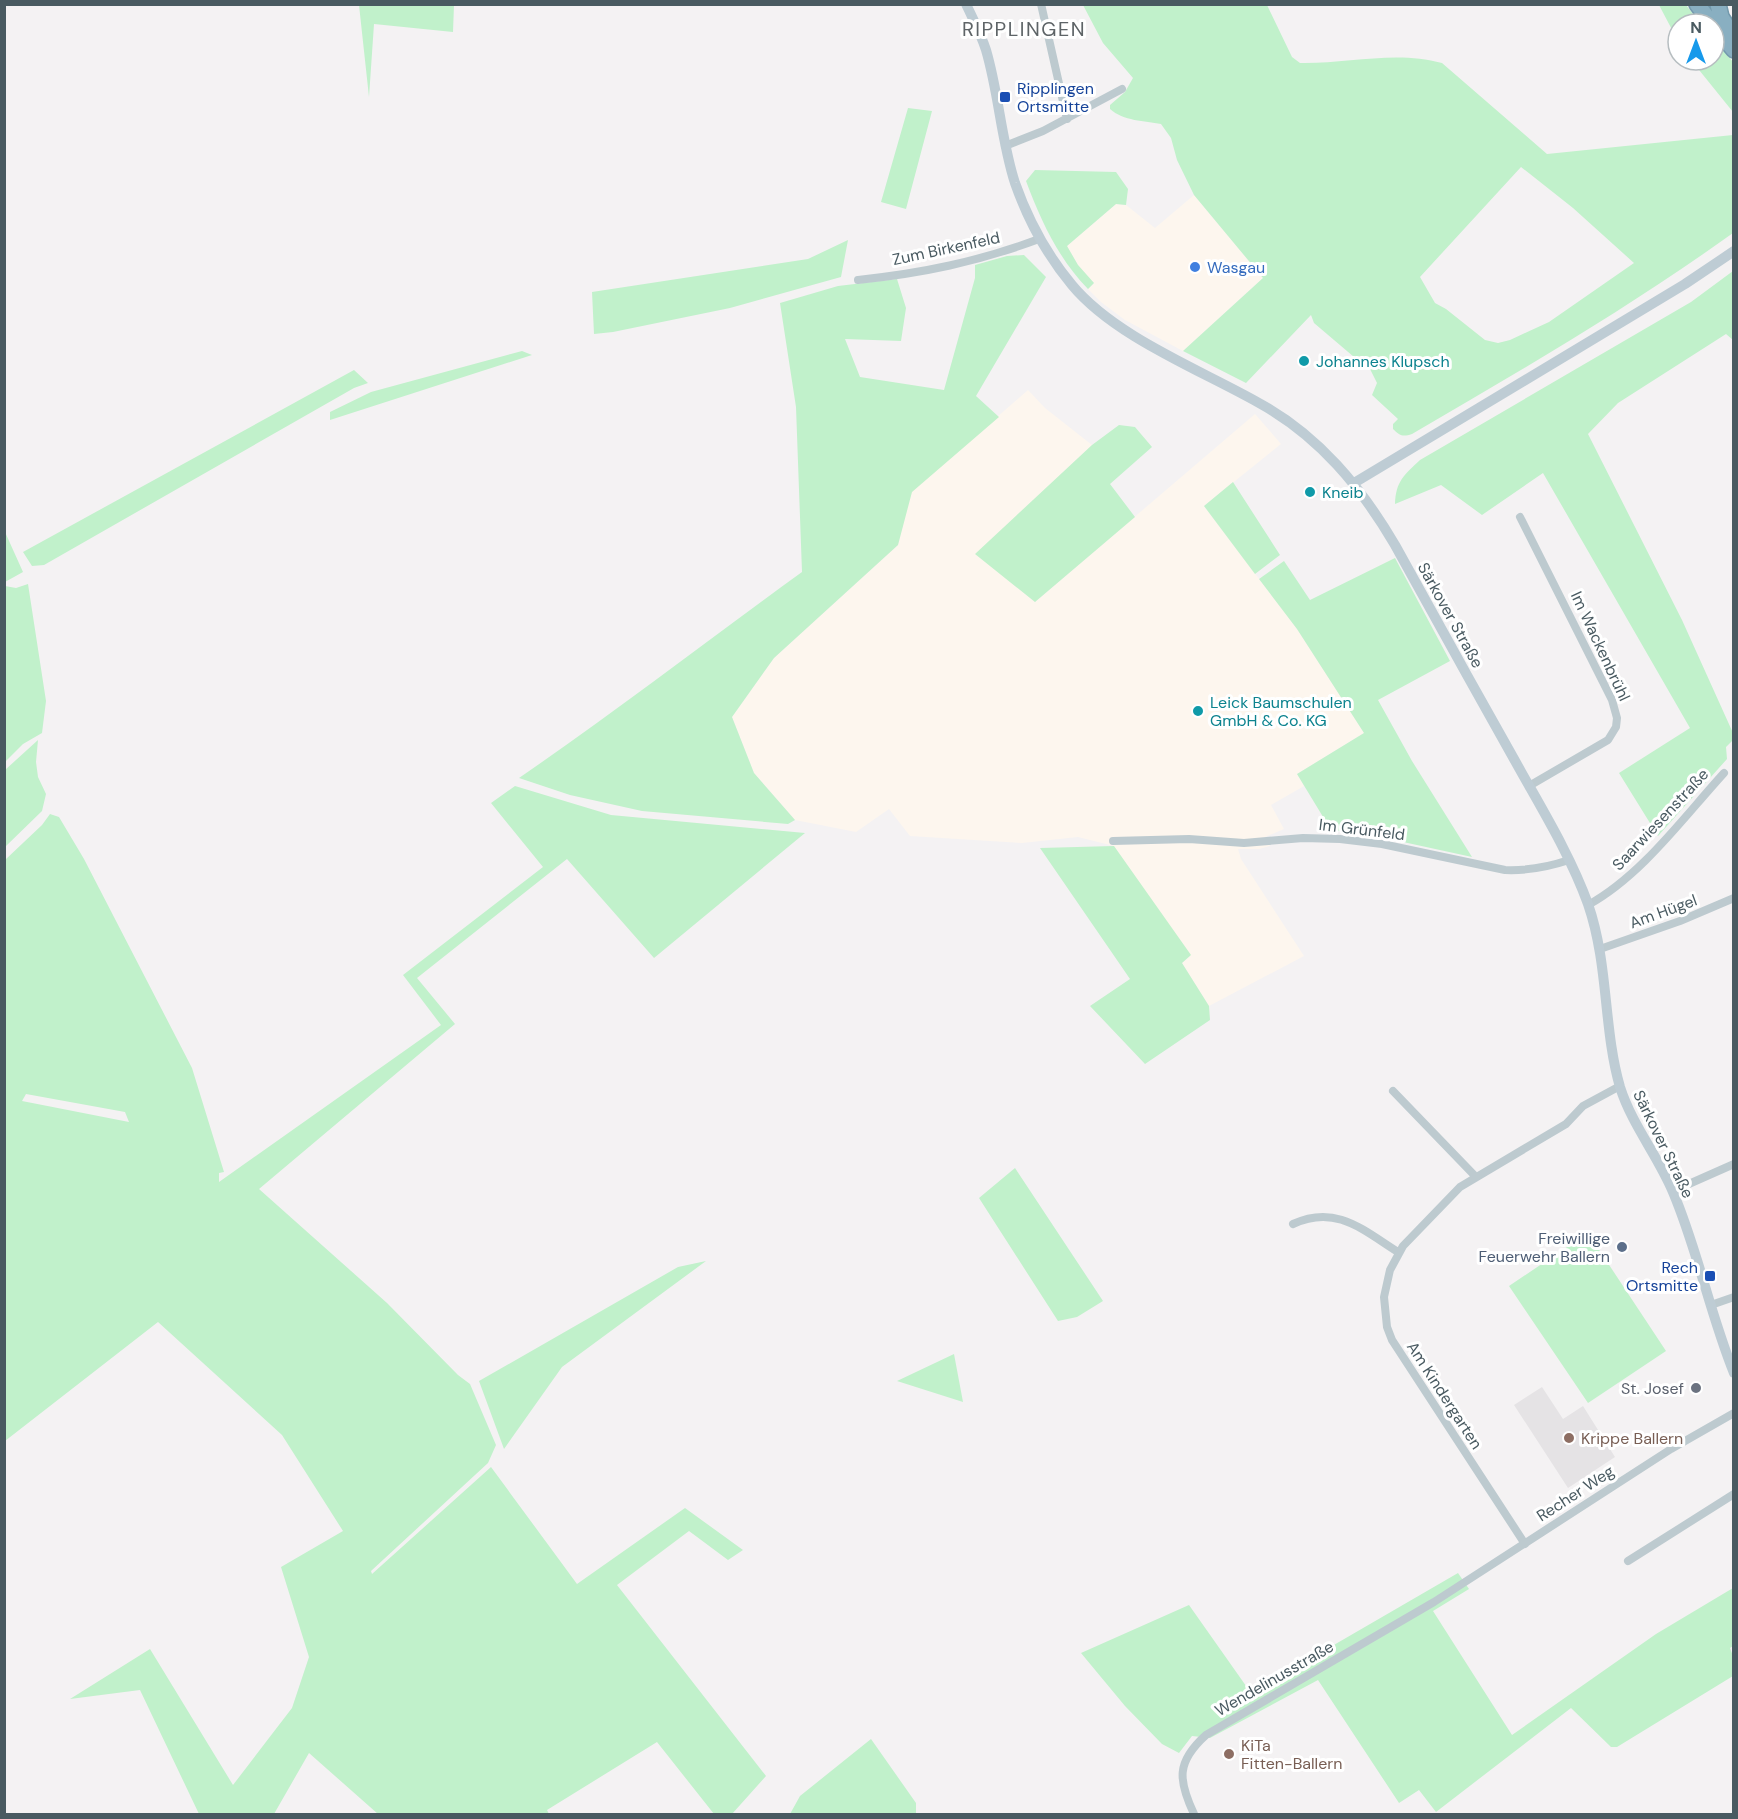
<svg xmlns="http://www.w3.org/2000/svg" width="1738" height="1819" viewBox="0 0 1738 1819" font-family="'DM Sans',sans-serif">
<rect width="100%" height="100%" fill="#f4f2f3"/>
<!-- commercial -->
<path fill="#fdf6ee" d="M 1194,195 L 1263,278 L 1183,351 L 1125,320 L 1101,302 L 1088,289 L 1094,283 L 1078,265 L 1067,246 L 1116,204 L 1126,205 L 1155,228 Z
M 1028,390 L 1045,408 L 1092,445 L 976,554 L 1035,602 L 1255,414 L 1281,444 L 1204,506 L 1297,629 L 1364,733 L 1297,774 L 1304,786 L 1271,805 L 1284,829 L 1265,837 L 1270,846 L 1259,849 L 1238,849 L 1241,859 L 1304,956 L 1209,1006 L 1182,963 L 1190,956 L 1114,846 L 1078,837 L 1022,843 L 910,836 L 889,809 L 856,832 L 795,820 L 754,773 L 732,717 L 774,658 L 898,545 L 911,492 Z"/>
<!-- education -->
<path fill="#e5e3e5" d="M 1542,1387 L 1563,1419 L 1583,1406 L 1615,1457 L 1568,1488 L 1514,1405 Z"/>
<!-- green -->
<path fill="#c1f1cb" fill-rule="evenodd" d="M 359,5 L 454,5 L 453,32 L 374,24 L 369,97 Z
M 1083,5 L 1267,5 L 1292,57 L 1300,63 C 1346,64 1396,50 1442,63 L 1547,154 L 1733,135 L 1733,233 C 1630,307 1522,370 1412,434 C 1403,437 1400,436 1393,429 L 1393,424 L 1398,419 L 1372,395 L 1377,383 L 1369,367 L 1354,357 L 1314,323 L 1311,315 L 1246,383 L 1183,351 L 1263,278 L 1194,195 L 1177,160 L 1171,138 L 1161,124 C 1145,121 1123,121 1110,109 L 1110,105 L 1125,92 L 1133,78 L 1103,43 ZM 1521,167 L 1573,208 L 1634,263 L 1549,322 L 1510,340 L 1498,343 L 1485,340 L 1446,309 L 1435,303 L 1420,277 Z
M 1659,5 L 1686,5 L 1701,24 L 1678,24 L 1678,41 Z
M 1714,39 L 1733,62 L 1733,112 L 1691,60 L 1714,60 Z
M 908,108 L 932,111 L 906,209 L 881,202 Z
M 1035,170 L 1116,172 L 1128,189 L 1126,205 L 1116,204 L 1067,246 L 1078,265 L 1094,283 L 1088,289 C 1058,258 1041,221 1026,181 Z
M 848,240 L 841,277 L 730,308 L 613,332 L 594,334 L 592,292 L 808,259 Z
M 1024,255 L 1046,277 L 976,396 L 999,417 L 912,492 L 898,545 L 774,658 L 732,717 L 754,773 L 795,820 L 788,824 L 642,811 L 570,795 L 519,778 C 615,712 707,641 802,572 L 796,407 L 780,303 L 838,286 L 897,279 L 906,308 L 901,341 L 845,339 L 860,377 L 944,390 L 975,278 L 975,265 L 1007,256 Z
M 1733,271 L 1733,340 L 1726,334 L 1618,403 L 1588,434 L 1682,620 L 1733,733 L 1733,740 L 1726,747 L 1727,759 L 1658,836 L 1619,773 L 1690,728 L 1543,473 L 1482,515 L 1441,485 L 1395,504 C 1396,481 1404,475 1420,460 L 1691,302 Z
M 522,351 L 532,355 L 330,420 L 330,412 L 371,392 Z
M 354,370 L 368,383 L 354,388 L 44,565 L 32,566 L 23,552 Z
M 1119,425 L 1135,427 L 1152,447 L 1110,484 L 1135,517 L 1035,602 L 975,554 L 1092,445 Z
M 1233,482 L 1280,555 L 1255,574 L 1204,506 Z
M 5,532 L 23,572 L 5,582 L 4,582 Z
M 1395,558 L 1450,661 L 1378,700 L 1412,761 L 1472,857 L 1371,835 L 1331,830 L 1297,774 L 1364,733 L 1297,629 L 1259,579 L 1284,561 L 1310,600 Z
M 28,584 L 46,701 L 42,733 L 23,744 L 5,762 L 5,586 L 16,588 Z
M 38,740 L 36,762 L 38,777 L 46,794 L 42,811 L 5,847 L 5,770 Z
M 515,786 L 611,815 L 805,833 L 654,958 L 567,859 L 417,978 L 455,1024 L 259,1189 L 387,1303 L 458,1375 L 470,1384 L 496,1445 L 488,1463 L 371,1571 L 372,1574 L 491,1467 L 577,1584 L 685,1508 L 743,1550 L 728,1560 L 689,1531 L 617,1585 L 766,1776 L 732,1814 L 714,1814 L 657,1742 L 547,1810 L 549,1814 L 378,1814 L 309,1753 L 274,1814 L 199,1814 L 140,1690 L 70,1699 L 150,1649 L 233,1785 L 292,1708 L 309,1657 L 281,1567 L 343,1531 L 282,1435 L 158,1322 L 5,1441 L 5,860 L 42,825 L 50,814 L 59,817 L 84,859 L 192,1068 L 224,1172 L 219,1173 L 219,1182 L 441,1025 L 403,975 L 543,867 L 491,803 ZM 26,1094 L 125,1112 L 129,1122 L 22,1101 Z
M 1114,846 L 1191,955 L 1182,963 L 1209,1006 L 1210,1020 L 1145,1064 L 1090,1006 L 1130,979 L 1040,848 Z
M 1015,1168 L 1103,1301 L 1077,1317 L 1058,1321 L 979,1198 Z
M 1588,1233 L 1666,1351 L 1588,1403 L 1509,1286 Z
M 706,1261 L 562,1367 L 504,1449 L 479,1381 L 678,1267 Z
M 954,1354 L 963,1402 L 897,1381 Z
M 1458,1573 L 1469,1589 L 1433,1611 L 1512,1735 L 1656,1634 L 1733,1588 L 1733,1646 L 1730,1648 L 1733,1656 L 1733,1676 L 1617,1747 L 1611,1747 L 1571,1708 L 1436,1812 L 1419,1790 L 1399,1803 L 1318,1680 L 1210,1738 L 1192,1736 L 1179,1753 L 1162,1744 L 1125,1706 L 1081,1653 L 1189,1605 L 1251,1693 Z
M 871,1739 L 916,1803 L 916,1814 L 790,1814 L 800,1796 Z"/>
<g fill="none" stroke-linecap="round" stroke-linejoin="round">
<defs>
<path id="highway" d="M 1697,4 L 1712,24
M 1718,4 L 1721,17 L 1734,37
M 1714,26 L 1734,50"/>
</defs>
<!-- highway casing -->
<use href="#highway" stroke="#749aad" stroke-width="18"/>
<!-- street -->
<path stroke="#bdcacf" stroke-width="8" d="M 1041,4 L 1067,119
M 1005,146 L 1043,131 L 1122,89
M 858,280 C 923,273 977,262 1039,239
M 1520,517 L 1612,700 L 1617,718 L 1616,727 L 1608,740 L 1529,786
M 1113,841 L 1189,839 L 1244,843 L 1303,838 L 1340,839 L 1382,844 L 1505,870 C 1528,871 1548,867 1569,860
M 1588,905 C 1641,876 1683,818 1724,773
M 1600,949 L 1680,921 L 1734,898
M 1393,1091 L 1476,1177
M 1673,1191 L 1734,1164
M 1293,1224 C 1336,1204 1363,1230 1398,1252
M 1711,1305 L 1734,1297
M 1525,1544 L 1392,1340 L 1387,1327 L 1384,1297 L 1390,1270 L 1403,1246 L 1460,1187 L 1566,1124 L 1583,1106 L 1620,1086
M 1628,1561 L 1734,1494
M 1194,1814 C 1178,1780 1176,1762 1206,1735 L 1434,1602 L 1671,1449 L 1734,1413"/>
<!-- secondary -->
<path stroke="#beccd4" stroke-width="10" d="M 966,4 C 973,19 981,34 986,50 C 999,94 1001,140 1015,183 C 1028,220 1047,255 1072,285 C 1115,337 1201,370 1259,403 C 1319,436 1361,487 1395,545 C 1434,616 1474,688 1514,759 C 1540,806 1570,854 1588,904 C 1609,965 1603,1028 1620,1087 C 1632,1125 1658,1156 1673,1192 C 1698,1251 1710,1314 1734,1373
M 1354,483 L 1685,284 L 1734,251"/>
<!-- highway -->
<use href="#highway" stroke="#89afc1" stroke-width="15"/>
</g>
<!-- markers -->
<g fill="#1a4fb4" stroke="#fff" stroke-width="2">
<rect x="999" y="91" width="12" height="12" rx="3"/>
<rect x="1704" y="1270" width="12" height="12" rx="3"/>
</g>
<circle fill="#3f7fe0" stroke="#fff" stroke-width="2" cx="1195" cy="267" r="6"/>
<g fill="#0f9aa8" stroke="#fff" stroke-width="2">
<circle cx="1304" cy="361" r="6"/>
<circle cx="1310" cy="492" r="6"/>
<circle cx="1198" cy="711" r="6"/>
</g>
<circle fill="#5c6f8a" stroke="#fff" stroke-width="2" cx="1622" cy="1247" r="6"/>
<circle fill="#6b7280" stroke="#fff" stroke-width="2" cx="1696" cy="1388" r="6"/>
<g fill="#8d6e63" stroke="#fff" stroke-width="2">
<circle cx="1569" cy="1438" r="6"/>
<circle cx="1229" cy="1754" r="6"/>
</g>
<g text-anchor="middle" stroke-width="6" stroke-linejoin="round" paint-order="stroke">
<!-- transit labels -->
<g font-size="16" fill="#164399" stroke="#fff" text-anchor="start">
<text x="1017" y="94">Ripplingen<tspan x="1017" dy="18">Ortsmitte</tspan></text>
<text x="1698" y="1273" text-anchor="end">Rech<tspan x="1698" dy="18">Ortsmitte</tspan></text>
</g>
<!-- street labels -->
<g font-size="16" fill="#495a61" stroke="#fff">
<text transform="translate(946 248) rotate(-12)" y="6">Zum Birkenfeld</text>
<text transform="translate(1451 615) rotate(61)" y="6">Särkover Straße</text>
<text transform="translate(1601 646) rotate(65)" y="6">Im Wackenbrühl</text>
<text transform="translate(1660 819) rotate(-47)" y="6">Saarwiesenstraße</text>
<text transform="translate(1362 829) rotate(7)" y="6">Im Grünfeld</text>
<text transform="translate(1663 911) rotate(-20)" y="6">Am Hügel</text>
<text transform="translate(1664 1144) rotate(64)" y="6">Särkover Straße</text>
<text transform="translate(1445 1395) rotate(57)" y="6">Am Kindergarten</text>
<text transform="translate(1575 1493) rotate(-33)" y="6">Recher Weg</text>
<text transform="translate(1274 1678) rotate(-30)" y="6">Wendelinusstraße</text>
</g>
<!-- shop labels -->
<g font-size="16" fill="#366cbe" stroke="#fff" text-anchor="start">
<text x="1207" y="273">Wasgau</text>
</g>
<!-- culture labels -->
<g font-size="16" fill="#0d838f" stroke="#fff" text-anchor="start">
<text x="1316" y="367">Johannes Klupsch</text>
<text x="1322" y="498">Kneib</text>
<text x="1210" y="708">Leick Baumschulen<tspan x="1210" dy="18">GmbH &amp; Co. KG</tspan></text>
</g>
<!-- service labels -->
<g font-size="16" fill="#4e5e75" stroke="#fff" text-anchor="end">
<text x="1610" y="1244">Freiwillige<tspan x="1610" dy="18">Feuerwehr Ballern</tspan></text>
</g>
<!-- worship labels -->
<g font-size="16" fill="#5b616d" stroke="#fff" text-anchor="end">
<text x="1684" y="1394">St. Josef</text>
</g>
<!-- education labels -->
<g font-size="16" fill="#785e54" stroke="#fff" text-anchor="start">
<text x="1581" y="1444">Krippe Ballern</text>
<text x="1241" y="1751">KiTa<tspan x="1241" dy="18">Fitten-Ballern</tspan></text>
</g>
<!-- quarter labels -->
<g font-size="20" letter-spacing="1.5" fill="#5e6467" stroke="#fff">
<text x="1024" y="36">RIPPLINGEN</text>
</g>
</g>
<!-- border -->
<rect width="1738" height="1819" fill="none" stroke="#495a61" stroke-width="12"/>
<!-- north arrow -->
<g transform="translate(1696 42)"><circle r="28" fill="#ffffff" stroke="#b6bdc0" stroke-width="1.5"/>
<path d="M0-4.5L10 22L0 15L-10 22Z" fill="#1699eb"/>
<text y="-9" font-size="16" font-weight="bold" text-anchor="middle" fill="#495a61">N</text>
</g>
</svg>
